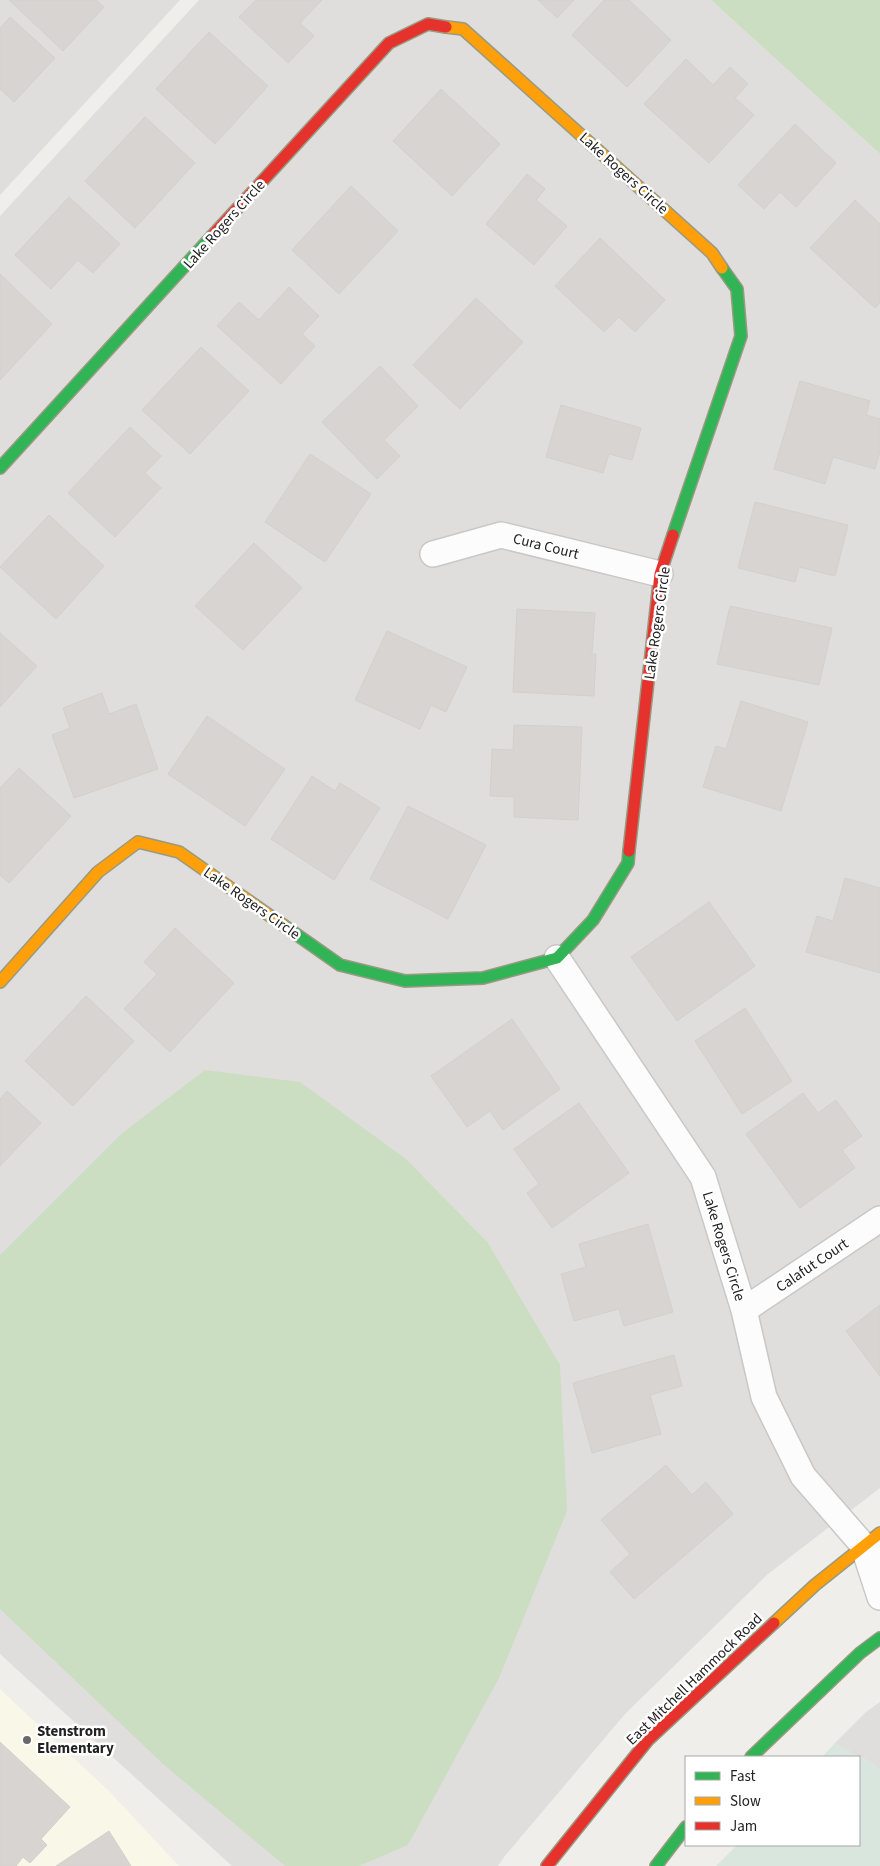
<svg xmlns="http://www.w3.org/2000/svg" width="880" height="1866" viewBox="0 0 880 1866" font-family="'Source Sans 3',sans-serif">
<rect width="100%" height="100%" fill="#f0eeeb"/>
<!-- residential -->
<path fill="#dfdedc" d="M 0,0 L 180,0 L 0,195 Z
M 199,0 L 711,0 L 880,154 L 880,1488 L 768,1574 L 625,1714 L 504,1857 L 498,1866 L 232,1866 L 0,1654 L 0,216 Z
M 880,1702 L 880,1771 L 872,1763 L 834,1744 L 866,1712 Z"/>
<!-- education -->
<path fill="#f8f7e8" d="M 0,1689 L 109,1791 L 179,1866 L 0,1866 Z"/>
<!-- forest -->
<path fill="#cbdec1" d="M 711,0 L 880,0 L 880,154 Z
M 205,1070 L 300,1082 L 406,1159 L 488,1243 L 560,1365 L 567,1511 L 499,1678 L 408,1845 L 359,1866 L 285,1866 L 163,1764 L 0,1609 L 0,1255 L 121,1134 Z"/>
<!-- wetland -->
<path fill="#d9e6de" d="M 834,1744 L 872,1763 L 880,1771 L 880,1866 L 716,1866 L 737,1845 L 859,1845 L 859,1757 L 822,1757 Z"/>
<!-- building -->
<path fill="#d7d4d2" stroke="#d3d0cc" d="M 9,0 L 96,0 L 104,7 L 63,51 Z
M 256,0 L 322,0 L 300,23 L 314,36 L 288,63 L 239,17 Z
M 538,0 L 574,0 L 557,18 Z
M 604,0 L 629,0 L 671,40 L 627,87 L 572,35 Z
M 10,17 L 55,58 L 14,102 L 0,89 L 0,28 Z
M 209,32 L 268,86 L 215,144 L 156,89 Z
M 686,59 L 713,85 L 730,67 L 748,84 L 735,98 L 754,115 L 709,163 L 644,104 Z
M 441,89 L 500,144 L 452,196 L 393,141 Z
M 145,117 L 195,163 L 135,228 L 85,181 Z
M 795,124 L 836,163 L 796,207 L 780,192 L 764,209 L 738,185 Z
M 527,174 L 545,189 L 536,200 L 567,226 L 534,265 L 486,224 Z
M 351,186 L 398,231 L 339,294 L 292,250 Z
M 69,197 L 120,244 L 93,273 L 78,260 L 51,289 L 15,255 Z
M 855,200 L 880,224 L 880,303 L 875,308 L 810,248 Z
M 600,238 L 665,300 L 635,332 L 619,317 L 604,332 L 555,286 Z
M 0,274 L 52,324 L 0,380 Z
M 289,287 L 319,316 L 302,334 L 315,346 L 281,384 L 217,326 L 239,302 L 259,320 Z
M 476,298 L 523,342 L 460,409 L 413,365 Z
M 201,347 L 249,391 L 190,454 L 142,410 Z
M 380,366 L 418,406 L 384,440 L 400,456 L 377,479 L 322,422 Z
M 800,381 L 870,401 L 866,415 L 880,419 L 880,451 L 875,469 L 833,457 L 825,484 L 774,469 Z
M 561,405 L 641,428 L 632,460 L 609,454 L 603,473 L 546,457 Z
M 130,427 L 161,456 L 145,473 L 161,488 L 115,537 L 68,493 Z
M 310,454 L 371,494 L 325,562 L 265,522 Z
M 755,502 L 848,525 L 835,576 L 799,567 L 795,582 L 738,568 Z
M 49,515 L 104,566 L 56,619 L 0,567 Z
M 254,543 L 302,588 L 243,650 L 195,606 Z
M 730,606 L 832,628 L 819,685 L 717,664 Z
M 517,609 L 595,613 L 592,654 L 596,654 L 594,696 L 513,692 Z
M 387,631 L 467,667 L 446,712 L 431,705 L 420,729 L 355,700 Z
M 0,633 L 37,666 L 0,707 Z
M 102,693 L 109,714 L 136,704 L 158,769 L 74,798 L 52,735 L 70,728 L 63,708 Z
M 741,701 L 808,722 L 781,811 L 703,787 L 716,746 L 726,749 Z
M 207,716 L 285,769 L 245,826 L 168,774 Z
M 514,725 L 582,727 L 578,820 L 514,817 L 514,797 L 490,796 L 492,749 L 513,750 Z
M 19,768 L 71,816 L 9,883 L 0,875 L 0,788 Z
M 312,776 L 335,791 L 340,783 L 380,808 L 334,880 L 271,839 Z
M 408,806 L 486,845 L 448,919 L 370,879 Z
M 845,878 L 880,888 L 880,973 L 806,952 L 817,916 L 833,921 Z
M 709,902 L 755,966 L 677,1021 L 631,957 Z
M 175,928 L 234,983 L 170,1052 L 124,1009 L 157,974 L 144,962 Z
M 86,996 L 134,1041 L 73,1106 L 25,1061 Z
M 745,1008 L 792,1081 L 742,1114 L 695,1041 Z
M 512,1019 L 560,1089 L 503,1130 L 490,1111 L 467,1127 L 431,1076 Z
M 7,1091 L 41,1123 L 0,1166 L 0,1099 Z
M 803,1093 L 818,1113 L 836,1100 L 862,1136 L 842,1150 L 855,1168 L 800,1208 L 746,1134 Z
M 579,1103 L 629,1173 L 552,1228 L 527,1193 L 539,1184 L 514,1149 Z
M 648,1224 L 673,1312 L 624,1326 L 619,1309 L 574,1321 L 561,1274 L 586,1267 L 579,1244 Z
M 880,1305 L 880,1376 L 846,1331 Z
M 674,1355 L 682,1386 L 650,1395 L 661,1434 L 592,1453 L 573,1383 Z
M 666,1465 L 692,1495 L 706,1482 L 733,1514 L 634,1599 L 610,1572 L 630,1554 L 601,1520 Z
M 0,1742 L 70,1807 L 41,1839 L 47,1845 L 30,1863 L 23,1857 L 16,1866 L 0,1866 Z
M 109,1831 L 131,1866 L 56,1866 Z"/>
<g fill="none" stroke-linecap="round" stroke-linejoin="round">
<defs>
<path id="street" d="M 433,554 L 501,535 L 660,574
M 557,958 L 703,1177 L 744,1310 L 764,1397 L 803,1476 L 863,1545 L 880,1554
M 744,1310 L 880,1219
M 863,1545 L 880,1597"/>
<path id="fast" d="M 0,468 L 212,236
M 673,535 L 741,336 L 737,289 L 722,268
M 283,925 L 340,965 L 405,981 L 483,978 L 557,958 L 593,920 L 628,863 L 629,851
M 751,1757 L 860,1653 L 880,1638
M 656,1866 L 686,1827"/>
<path id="slow" d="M 446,27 L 463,29 L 712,253 L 722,268
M 0,982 L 98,872 L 138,842 L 179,852 L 283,925
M 774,1623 L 815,1585 L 880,1533"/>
<path id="jam" d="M 212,236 L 389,43 L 428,24 L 446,27
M 629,851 L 660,574 L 673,535
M 547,1866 L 648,1740 L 774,1623"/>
</defs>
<!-- street casing -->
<use href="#street" stroke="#c9c8c7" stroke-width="28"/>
<!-- fast casing -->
<use href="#fast" stroke="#999a82" stroke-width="14"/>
<!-- slow casing -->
<use href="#slow" stroke="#999a82" stroke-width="14"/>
<!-- jam casing -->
<use href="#jam" stroke="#999a82" stroke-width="14"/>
<!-- street -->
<use href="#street" stroke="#fdfcfc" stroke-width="25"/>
<!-- fast -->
<use href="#fast" stroke="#30b455" stroke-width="11"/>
<!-- slow -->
<use href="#slow" stroke="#ff9f0a" stroke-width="11"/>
<!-- jam -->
<use href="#jam" stroke="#e5322d" stroke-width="11"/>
</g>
<!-- markers -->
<circle fill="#6a6968" stroke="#fff" stroke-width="2" cx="27" cy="1740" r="5"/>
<g text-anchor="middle" stroke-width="5" stroke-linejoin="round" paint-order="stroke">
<!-- street labels -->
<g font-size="15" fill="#222" stroke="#fff">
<text transform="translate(624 173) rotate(42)" y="5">Lake Rogers Circle</text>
<text transform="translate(224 224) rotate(-48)" y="5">Lake Rogers Circle</text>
<text transform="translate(546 546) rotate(14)" y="5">Cura Court</text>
<text transform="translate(657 623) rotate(-82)" y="5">Lake Rogers Circle</text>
<text transform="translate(252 903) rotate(35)" y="5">Lake Rogers Circle</text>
<text transform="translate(724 1246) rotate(73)" y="5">Lake Rogers Circle</text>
<text transform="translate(812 1265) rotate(-34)" y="5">Calafut Court</text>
<text transform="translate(694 1679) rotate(-44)" y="5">East Mitchell Hammock Road</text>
</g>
<!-- poi labels -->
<g font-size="15" font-weight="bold" fill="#222" stroke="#fff" text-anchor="start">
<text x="37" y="1736">Stenstrom<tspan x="37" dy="17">Elementary</tspan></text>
</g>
</g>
<!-- legend -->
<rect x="685" y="1756" width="175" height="90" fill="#ffffff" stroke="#a7a7a7"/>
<rect x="695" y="1772" width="25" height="8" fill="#30b455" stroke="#a7a7a7"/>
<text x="730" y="1781" font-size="15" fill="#222222">Fast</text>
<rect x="695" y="1797" width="25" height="8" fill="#ff9f0a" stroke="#a7a7a7"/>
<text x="730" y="1806" font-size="15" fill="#222222">Slow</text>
<rect x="695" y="1822" width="25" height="8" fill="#e5322d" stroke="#a7a7a7"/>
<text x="730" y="1831" font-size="15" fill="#222222">Jam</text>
</svg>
